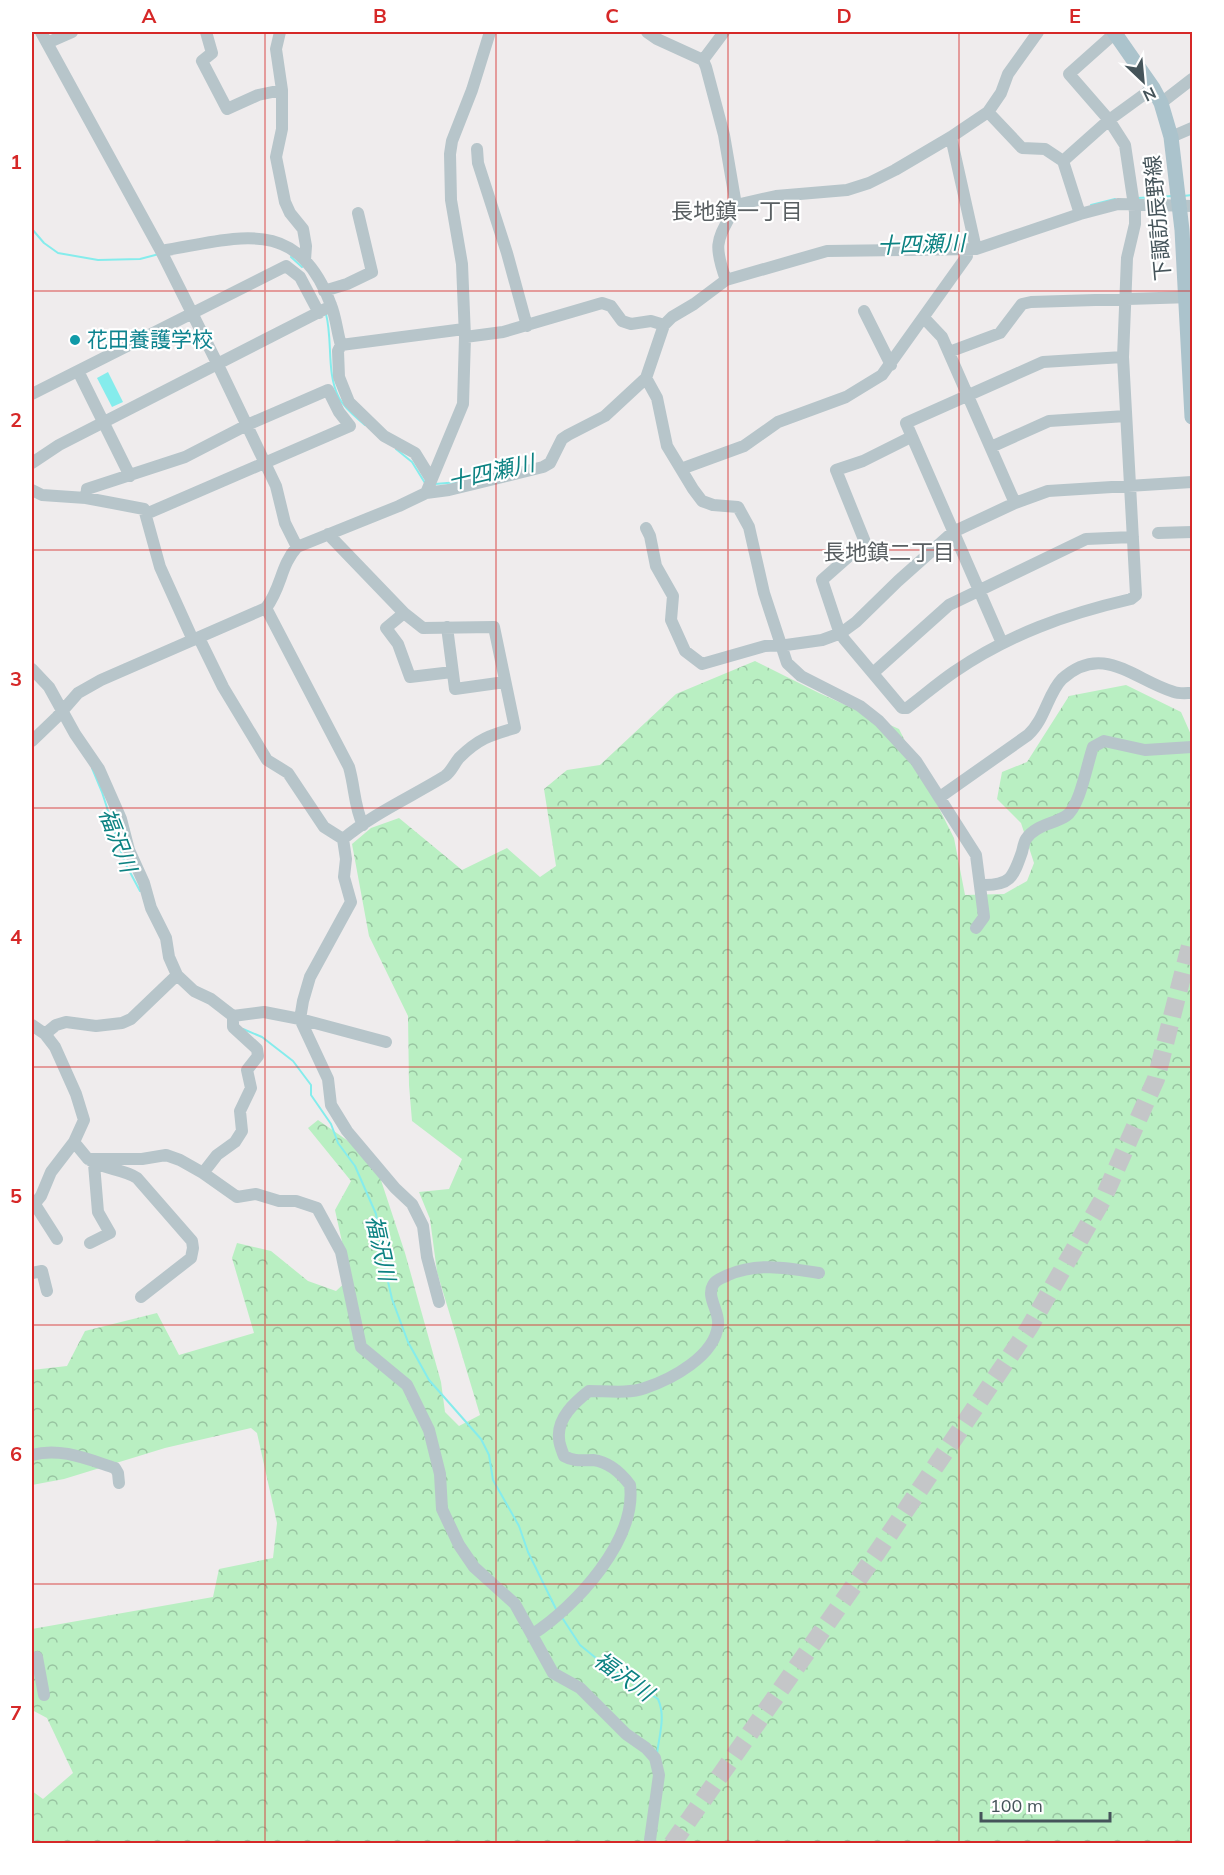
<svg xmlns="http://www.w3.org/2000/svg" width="1224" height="1875" viewBox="0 0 1224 1875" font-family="Mulish,'Noto Sans JP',sans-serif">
<defs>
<pattern id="forest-crowns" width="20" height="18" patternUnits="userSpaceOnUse" patternTransform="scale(1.5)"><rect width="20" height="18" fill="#b9efc2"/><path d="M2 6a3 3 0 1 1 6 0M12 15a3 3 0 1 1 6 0" fill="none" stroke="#98c4a1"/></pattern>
</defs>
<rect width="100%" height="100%" fill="#efeced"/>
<!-- forest -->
<path fill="url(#forest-crowns)" d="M 755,661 L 819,693 L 899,729 L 954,838 L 965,895 L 1004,894 L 1027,881 L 1034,863 L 1021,823 L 997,799 L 1002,772 L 1027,762 L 1069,696 L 1126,685 L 1181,712 L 1192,737 L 1192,1843 L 32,1844 L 32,1791 L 43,1799 L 73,1773 L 47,1718 L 32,1710 L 32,1629 L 213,1597 L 219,1569 L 273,1558 L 277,1523 L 257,1433 L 251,1428 L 165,1448 L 64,1479 L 32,1485 L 32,1370 L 67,1366 L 85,1331 L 157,1313 L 179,1355 L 254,1333 L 232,1258 L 237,1243 L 271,1251 L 308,1281 L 336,1291 L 350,1278 L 335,1210 L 351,1181 L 308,1128 L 318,1120 L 374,1159 L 405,1253 L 441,1382 L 445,1412 L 459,1426 L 480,1415 L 437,1272 L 430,1219 L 419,1192 L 449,1189 L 462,1159 L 412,1121 L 409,1085 L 408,1016 L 369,936 L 352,844 L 371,828 L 399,818 L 462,870 L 507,848 L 540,877 L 556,866 L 544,789 L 567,770 L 600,765 L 676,694 Z"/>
<!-- water -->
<path fill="#85ecec" d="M 108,372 L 123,402 L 112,407 L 97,378 Z"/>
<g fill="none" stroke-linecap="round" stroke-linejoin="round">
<!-- stream -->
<path stroke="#85ecec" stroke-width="2" d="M 1183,196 L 1192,195
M 1138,198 L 1172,196
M 1091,205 L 1115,199
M 32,229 L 44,243 L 58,253 L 98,260 L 140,259 L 159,254
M 291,257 L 302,267
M 326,314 C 333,341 326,373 339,398 C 345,409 356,417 365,425
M 396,449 L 412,462 L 425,483
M 435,484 L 459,482
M 92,768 L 102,792 L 124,861 L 140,891
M 243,1029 L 262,1037 L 293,1061 L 311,1085 L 311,1095 L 331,1124 L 338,1143 L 355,1166 L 376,1214 L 383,1260 L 392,1299 L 408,1342 L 429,1380 L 481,1439 L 489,1455 L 493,1480 L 519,1526 L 528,1552 L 556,1609
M 561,1616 L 580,1645 L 602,1663 L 658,1699 C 666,1717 659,1735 657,1754"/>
<!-- highway-tunnel -->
<path stroke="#c4c6c8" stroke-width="18" stroke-dasharray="18 9" stroke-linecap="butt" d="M 672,1844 L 876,1554 L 1029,1328 L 1103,1199 L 1156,1079 L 1192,938"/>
<!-- minor -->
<path stroke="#b7c5ca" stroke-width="12" d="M 41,32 L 161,251 L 218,365 L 276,486 L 285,523 L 297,547
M 206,32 L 212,53 L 202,61 L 227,109 L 258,95 L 282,90
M 280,32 L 276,49 L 282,90 L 282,129 L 276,157 L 285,202 L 290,213 L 303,229 L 306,246 L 305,260
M 647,32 L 657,39 L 703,60 L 706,67 L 724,135 L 736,205 C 718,240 712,241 726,280
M 47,43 L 72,32
M 703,60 L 724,32
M 1161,103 L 1192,79
M 988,112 L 1022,148 L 1045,149 L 1063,161 L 1080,214
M 951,137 L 976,249
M 1171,137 L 1192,128
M 477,149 L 478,163 L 507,253 L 527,326
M 1063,161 L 1109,120 L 1153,88
M 736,205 L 776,196 L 847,190 L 869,183 L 895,170 L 951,137 L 988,112 L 1001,93 L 1008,74 L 1038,32
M 161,251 C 236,239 297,213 331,305 C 336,317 337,332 341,345 L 464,329
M 324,291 L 347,284 L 372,272 L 358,213
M 864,311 L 891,365
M 924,318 L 942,337 L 1015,503
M 465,337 L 503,332 L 602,303 L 611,306 L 622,321 L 631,324 L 651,321 L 664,325
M 341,345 L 338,351 L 339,377 L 349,402 L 384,436 L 415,453 L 431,479
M 949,352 L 1000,333 L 1022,304 L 1031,302 L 1192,297
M 78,371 L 130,476
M 646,378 L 657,398 L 667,446 L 693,489 L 702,501 L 713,505 L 738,507 L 749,527 L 764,593 L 787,663 L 801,676 L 860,706 L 879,721 L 916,761 L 976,855 L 984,917 L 976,928
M 32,394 L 286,266 L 300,277 L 319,313
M 911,437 L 863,461 L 836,470 L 865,542 L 822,580 L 838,628 L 844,639 L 902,708 L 907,708 C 923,696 938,683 954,672 C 1010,634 1066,614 1131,599 L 1136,595 L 1123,357 L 1127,258 L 1135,224 L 1135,212 L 1125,145 L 1109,120 L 1069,74 L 1115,33
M 991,447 L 1049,421 L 1126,416
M 32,463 L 59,445 L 325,309
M 681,469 L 744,446 L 778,422 L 846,397 L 882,375 L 967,256 L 967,251
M 32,490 L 42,495 L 86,498 L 144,509 L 160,567 L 193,640
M 426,493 L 463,404 L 465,337 L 462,264 L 451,200 L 450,154 L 452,141 L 472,90 L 490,32
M 86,498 L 87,489 L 185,457 L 247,425 L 328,390 L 339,412 L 350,426 L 146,514
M 646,528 L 650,536 L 656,566 L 673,596 L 671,620 L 685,651 L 702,664 L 765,646 L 786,645 L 822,640 L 841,633 L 856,622 L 898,581 L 953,532 L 1015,503 L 1048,491 L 1192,482
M 1158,533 L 1192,532
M 328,534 L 404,613 L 423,628 L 494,627 L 515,728 C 490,735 478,739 459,758 C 454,764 451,772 445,776 C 411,797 374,813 343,839
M 266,608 L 349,767 C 355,788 354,806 363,825
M 404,613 L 386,628 L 398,644 L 410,677 L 452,672
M 447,627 L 455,689 L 505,682
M 199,638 L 223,687 L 267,760 L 288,773 L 324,827 L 343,839
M 1002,643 L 906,423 L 1043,362 L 1123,357
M 32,669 L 49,687 L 75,734 L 99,769 L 121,819 L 129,850 L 144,883 L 151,908 L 166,938 L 169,957 L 177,975 L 194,991 L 211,999 L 233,1016 L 264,1012 L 300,1019 L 386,1042
M 873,673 L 949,605 L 1086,539 L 1133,537
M 32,741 L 57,717 L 78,693 L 101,680 L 266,608 C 282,587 280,566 297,547 L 399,506 L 426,493 L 449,490 L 543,467 L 550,463 L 562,439 L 568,435 L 605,416 L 646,378 L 664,325 L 672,317 L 694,304 L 726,280 L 827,251 L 976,249 L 1080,214 L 1118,204 L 1192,206
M 940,797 L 1028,735 C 1045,720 1048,693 1062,679 C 1103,642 1134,680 1174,692 C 1179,694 1187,693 1192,693
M 343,839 L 346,859 L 344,877 L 351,902 L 310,977 L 303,1001 L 300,1019 L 328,1079 L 331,1105 L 347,1131 L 395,1188 L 412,1204 L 423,1226 L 427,1257 L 439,1302
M 981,885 C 1010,886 1013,878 1022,852 C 1023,848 1024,842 1026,839 C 1035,825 1054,824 1066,816 C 1080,807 1087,764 1093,747 L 1104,741 L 1145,750 L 1192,747
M 32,1025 L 45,1034 L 55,1047 L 76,1094 L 84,1120 L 74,1142 L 51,1172 L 41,1196 L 32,1207
M 45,1034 L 56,1025 L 66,1022 L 96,1026 L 122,1023 L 131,1019 L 177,975
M 74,1142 L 88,1159 L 142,1159 L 166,1155 L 180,1160 L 203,1173 L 237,1197 L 256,1194 L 279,1201 L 296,1201 L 317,1208 L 341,1252 L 361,1347 L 407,1385 L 429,1430 L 440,1474 L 442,1509 L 459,1545 L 474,1567 L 515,1604 L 553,1673 L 580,1688 L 626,1734 L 646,1748 L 655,1758 L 659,1775 L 650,1840 L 651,1844
M 88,1159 C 103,1170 122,1168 137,1178 L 192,1241 L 193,1248 L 191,1258 L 141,1297
M 203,1173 L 217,1155 L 235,1142 L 242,1131 L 240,1111 L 251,1088 L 247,1070 L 258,1056 L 257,1049 L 233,1027 L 233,1016
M 34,1203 L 57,1239
M 90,1243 L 110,1233 L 98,1212 L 94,1164
M 32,1273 L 42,1271 L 47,1291
M 32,1455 C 60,1447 87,1459 115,1468 L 118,1473 L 119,1483
M 533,1634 C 576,1606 637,1540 630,1485 C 621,1473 610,1462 593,1460 C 583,1460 574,1462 564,1456 C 562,1451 559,1444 559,1438 C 557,1418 575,1402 589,1391 C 607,1391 628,1394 645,1388 C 672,1379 715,1356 718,1325 C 720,1312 706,1297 713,1285 C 716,1279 723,1278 728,1275 C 758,1262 788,1268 819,1273
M 32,1665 L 37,1657 L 44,1695"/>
<!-- major -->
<path stroke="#abc3cc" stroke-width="15" d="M 1114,32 L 1153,88 L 1161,103 L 1171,137 L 1182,230 L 1192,417"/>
</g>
<!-- grid -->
<path fill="none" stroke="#d62828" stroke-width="1.5" stroke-opacity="0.55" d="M 265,32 L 265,1844M 496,32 L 496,1844M 728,32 L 728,1844M 959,32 L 959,1844M 32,291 L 1192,291M 32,550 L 1192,550M 32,808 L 1192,808M 32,1067 L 1192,1067M 32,1325 L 1192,1325M 32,1584 L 1192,1584"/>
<!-- markers -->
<circle fill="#0f9aa8" stroke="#fff" stroke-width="2" cx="75" cy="340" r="6"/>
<g text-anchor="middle" stroke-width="4.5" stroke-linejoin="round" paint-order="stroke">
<!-- street labels -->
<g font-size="21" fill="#45545a" stroke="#fff">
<text transform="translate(1158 218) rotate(-95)" y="7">下諏訪辰野線</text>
</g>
<!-- culture labels -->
<g font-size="21" fill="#0d838f" stroke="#fff" text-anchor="start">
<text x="87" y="347">花田養護学校</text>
</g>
<!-- neighbourhood labels -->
<g font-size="22" fill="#595f62" stroke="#fff">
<text x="737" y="219">長地鎮一丁目</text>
<text x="889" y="560">長地鎮二丁目</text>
</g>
<!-- water labels -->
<g font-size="22" font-style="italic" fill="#0c8282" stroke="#fff">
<text transform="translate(921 244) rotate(-2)" y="8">十四瀬川</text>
<text transform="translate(491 472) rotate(-13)" y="8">十四瀬川</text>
<text transform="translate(118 840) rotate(69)" y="8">福沢川</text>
<text transform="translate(381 1248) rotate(78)" y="8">福沢川</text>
<text transform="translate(624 1676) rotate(36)" y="8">福沢川</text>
</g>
</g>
<!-- border -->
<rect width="1224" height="1875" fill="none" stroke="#ffffff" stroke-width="66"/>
<!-- north arrow -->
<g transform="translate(1143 81) rotate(154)" stroke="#ffffff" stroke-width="4.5" paint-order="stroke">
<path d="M0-4.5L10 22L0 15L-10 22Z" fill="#45545a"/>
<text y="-9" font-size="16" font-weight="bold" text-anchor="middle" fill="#45545a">N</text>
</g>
<!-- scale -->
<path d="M981 1812v9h129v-9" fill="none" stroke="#45545a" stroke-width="3"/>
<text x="990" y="1812" font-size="18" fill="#45545a" stroke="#ffffff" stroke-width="4.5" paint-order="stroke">100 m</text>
<rect x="33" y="33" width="1158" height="1809" fill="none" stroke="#d62828" stroke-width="2"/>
<g font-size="20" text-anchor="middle" font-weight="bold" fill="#d62828">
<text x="149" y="23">A</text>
<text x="380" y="23">B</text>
<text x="612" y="23">C</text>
<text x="844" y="23">D</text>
<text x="1075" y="23">E</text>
<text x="16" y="169">1</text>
<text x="16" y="427">2</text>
<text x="16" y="686">3</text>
<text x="16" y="944">4</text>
<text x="16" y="1203">5</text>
<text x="16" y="1461">6</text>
<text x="16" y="1720">7</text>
</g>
</svg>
